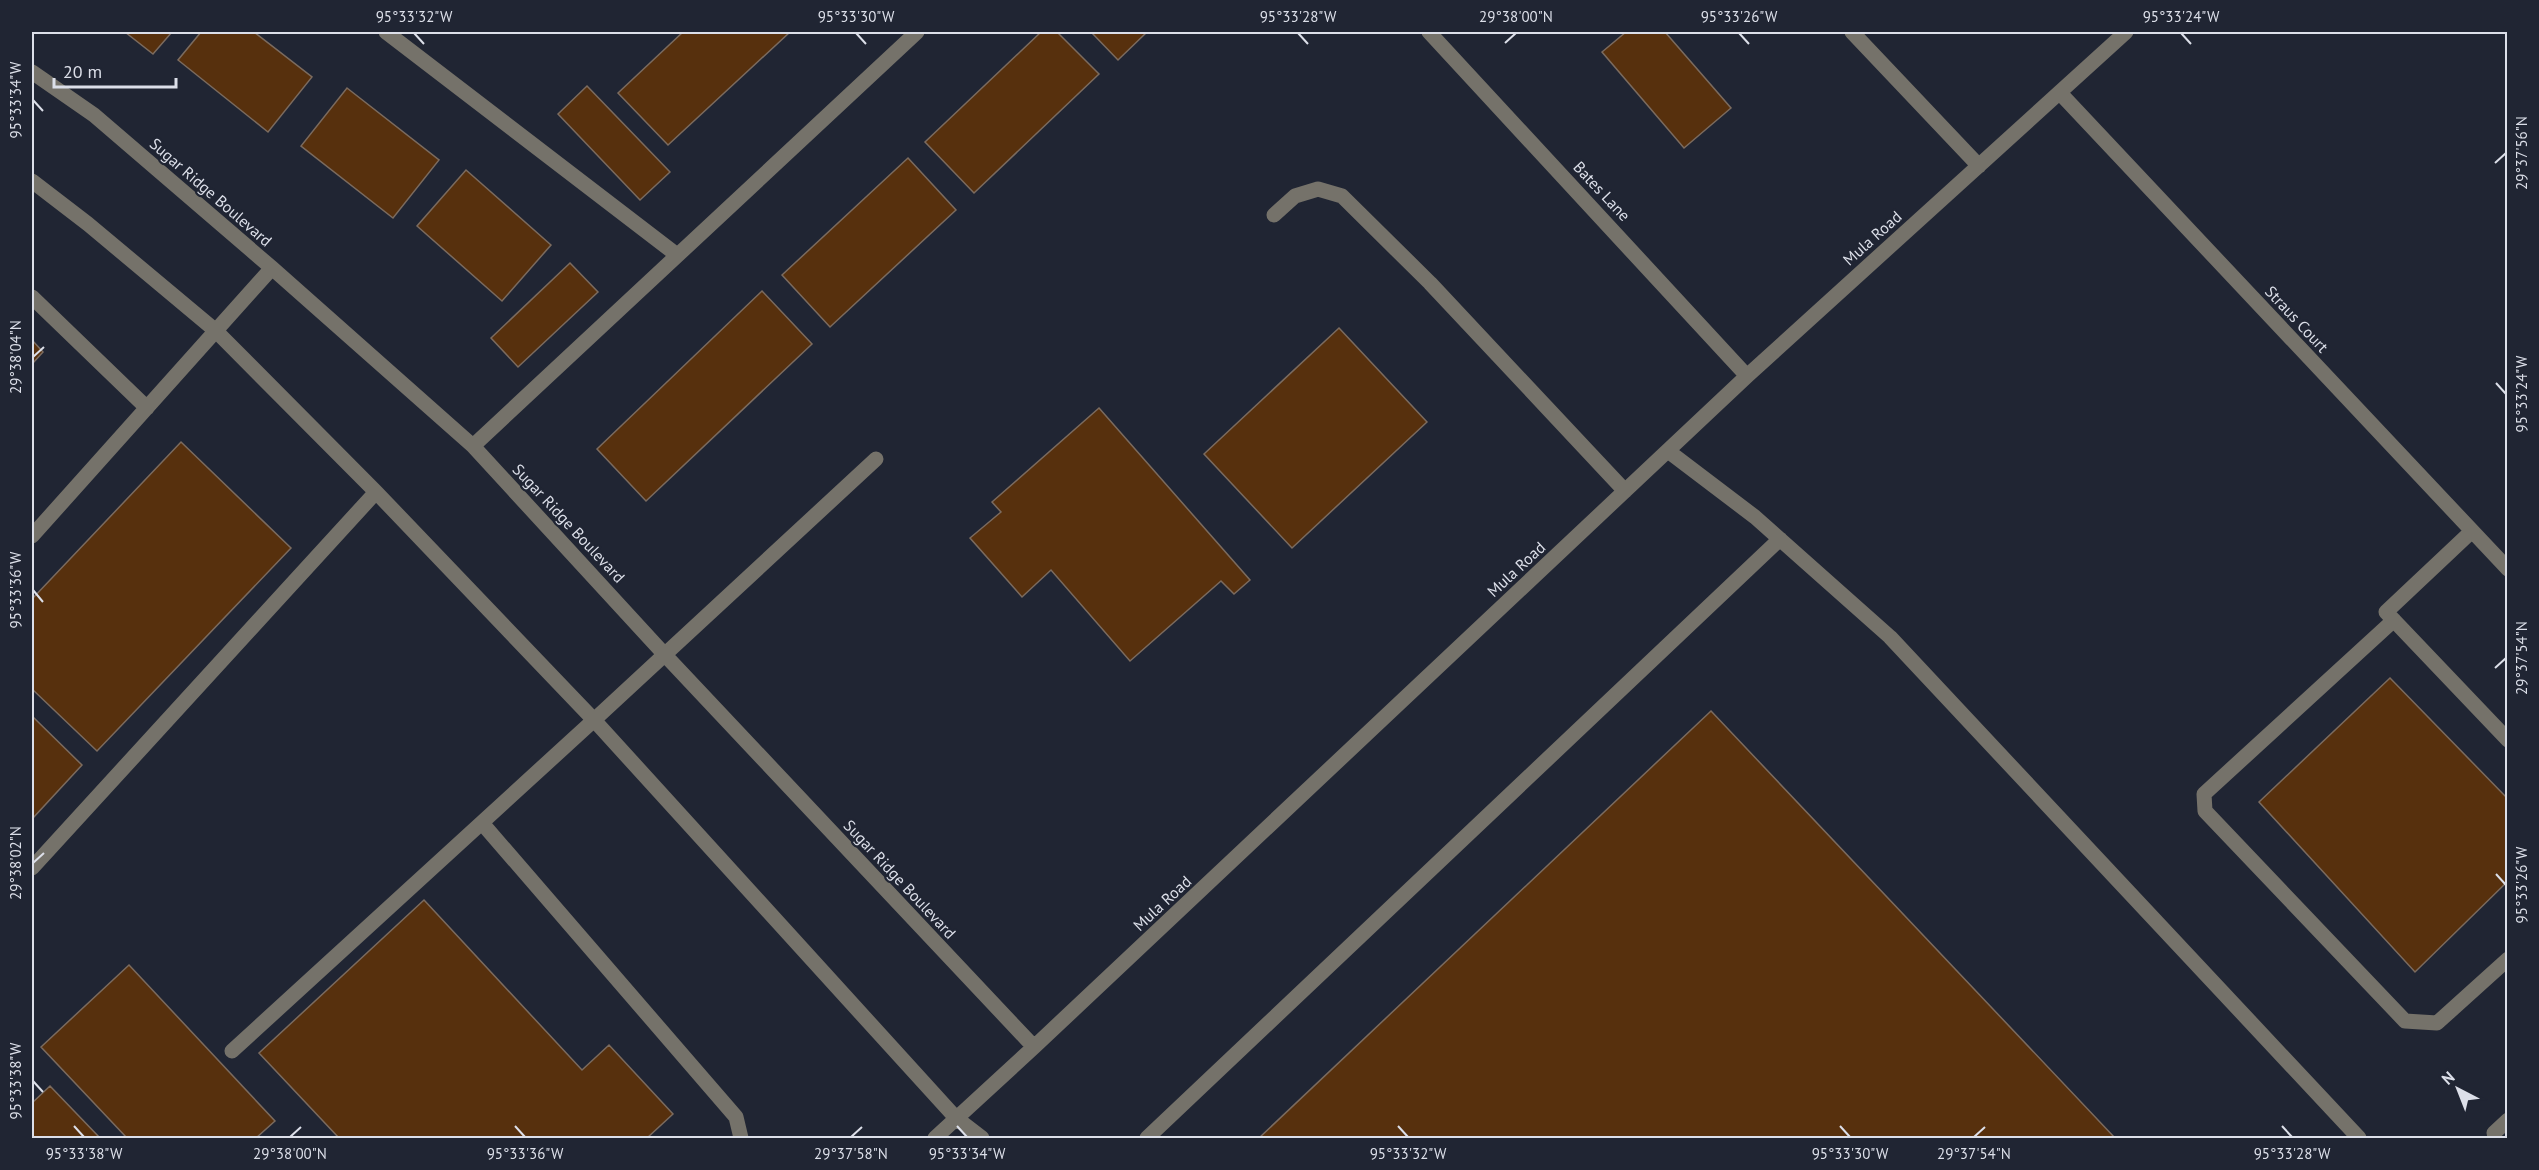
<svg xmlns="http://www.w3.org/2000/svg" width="2539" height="1170" viewBox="0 0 2539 1170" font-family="'PT Sans',sans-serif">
<rect width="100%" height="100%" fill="#202533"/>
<!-- building -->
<path fill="#57300d" stroke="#7b6b5f" stroke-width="1.5" d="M 125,32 L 172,32 L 153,54 Z
M 201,32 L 254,32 L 312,77 L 268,132 L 178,60 Z
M 683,32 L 790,32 L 668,145 L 618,93 Z
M 1041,32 L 1057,32 L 1099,74 L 974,193 L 925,142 Z
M 1091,32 L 1147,32 L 1118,60 Z
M 1626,32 L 1665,32 L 1731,108 L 1684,148 L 1602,52 Z
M 587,86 L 670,172 L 640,200 L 558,114 Z
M 347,88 L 439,160 L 393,218 L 301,146 Z
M 908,158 L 956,210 L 830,327 L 782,275 Z
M 466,170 L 551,245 L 502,301 L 417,226 Z
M 570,263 L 598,292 L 518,367 L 491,338 Z
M 762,291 L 812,344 L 646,501 L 597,449 Z
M 1339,328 L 1427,422 L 1292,548 L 1204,454 Z
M 32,340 L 43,352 L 32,364 Z
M 1099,408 L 1250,580 L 1234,594 L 1221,581 L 1130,661 L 1051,570 L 1022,597 L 970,538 L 1001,512 L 992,502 Z
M 181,442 L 291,548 L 97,751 L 32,689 L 32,599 Z
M 2390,678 L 2508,799 L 2508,881 L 2415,972 L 2259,802 Z
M 1711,711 L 2115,1138 L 1259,1138 Z
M 32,716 L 82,765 L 32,819 Z
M 424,900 L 582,1070 L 609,1045 L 673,1114 L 647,1138 L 339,1138 L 259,1053 Z
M 129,965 L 275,1121 L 256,1138 L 127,1138 L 41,1047 Z
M 50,1086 L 100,1138 L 32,1138 L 32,1103 Z"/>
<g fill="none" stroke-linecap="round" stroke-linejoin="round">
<!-- minor -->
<path stroke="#75726a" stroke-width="15" d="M 386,32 L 677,255
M 1429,32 L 1747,376
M 1852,32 L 1979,166
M 32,72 L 94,115 L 272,268 L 473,446 L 665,655 L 1034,1047
M 2060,93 L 2508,569
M 32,181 L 88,224 L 216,331 L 376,492 L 594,720 L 956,1118 L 982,1138
M 1274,215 L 1295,196 L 1318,189 L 1342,196 L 1430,283 L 1625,491
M 32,297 L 147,408
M 473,446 L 917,32
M 1668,451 L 1755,517 L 1890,637 L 2359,1138
M 2472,531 L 2386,612 L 2508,740
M 32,536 L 272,268
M 2394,620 L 2204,794 L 2205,811 L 2405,1021 L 2437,1023 L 2508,959
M 482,823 L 736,1117 L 741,1138
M 32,868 L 376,492
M 232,1051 L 594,720 L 876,459
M 2494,1133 L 2508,1120
M 935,1138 L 1034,1047 L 1747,376 L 2126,32
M 1147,1138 L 1780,539"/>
</g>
<!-- ticks -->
<path fill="none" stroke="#dcdfe9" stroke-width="2" d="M 414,33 L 424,44M 856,33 L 866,44M 1298,33 L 1308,44M 1739,33 L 1749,44M 2181,33 L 2191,44M 1505,43 L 1516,33M 33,100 L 43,111M 2495,163 L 2506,153M 33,357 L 44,347M 2496,383 L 2506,394M 33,590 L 43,602M 2495,668 L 2506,658M 33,863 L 44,853M 2496,874 L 2506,885M 33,1081 L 43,1092M 74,1126 L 84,1137M 515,1126 L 525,1137M 957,1126 L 967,1137M 1398,1126 L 1408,1137M 1840,1126 L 1850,1137M 2282,1126 L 2292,1137M 290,1137 L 301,1127M 851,1137 L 862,1127M 1974,1137 L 1985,1127"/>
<g text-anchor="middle" stroke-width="4.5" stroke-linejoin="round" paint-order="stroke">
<!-- street labels -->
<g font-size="16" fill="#dcdfe9" stroke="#202533">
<text transform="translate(1602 191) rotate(47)" y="6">Bates Lane</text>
<text transform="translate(211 192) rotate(41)" y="6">Sugar Ridge Boulevard</text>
<text transform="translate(1872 238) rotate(-42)" y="6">Mula Road</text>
<text transform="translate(2297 319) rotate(47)" y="6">Straus Court</text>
<text transform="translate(569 523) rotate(47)" y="6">Sugar Ridge Boulevard</text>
<text transform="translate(1516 569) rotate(-43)" y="6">Mula Road</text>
<text transform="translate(900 879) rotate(47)" y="6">Sugar Ridge Boulevard</text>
<text transform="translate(1162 903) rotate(-43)" y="6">Mula Road</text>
</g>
</g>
<!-- border -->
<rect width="2539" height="1170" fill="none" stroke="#202533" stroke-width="66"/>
<!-- north arrow -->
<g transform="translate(2458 1089) rotate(318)" stroke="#202533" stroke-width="4.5" paint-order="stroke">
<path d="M0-4.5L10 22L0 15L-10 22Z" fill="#dcdfe9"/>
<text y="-9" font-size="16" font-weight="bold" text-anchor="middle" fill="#dcdfe9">N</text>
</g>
<!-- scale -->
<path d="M54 78v9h122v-9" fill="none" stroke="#dcdfe9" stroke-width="3"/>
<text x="63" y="78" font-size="18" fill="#dcdfe9" stroke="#202533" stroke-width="4.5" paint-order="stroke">20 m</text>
<rect x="33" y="33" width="2473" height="1104" fill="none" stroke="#dcdfe9" stroke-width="2"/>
<g font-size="15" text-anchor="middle" fill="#dcdfe9">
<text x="414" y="22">95°33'32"W</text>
<text x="856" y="22">95°33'30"W</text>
<text x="1298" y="22">95°33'28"W</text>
<text x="1516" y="22">29°38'00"N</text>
<text x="1739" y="22">95°33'26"W</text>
<text x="2181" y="22">95°33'24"W</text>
<text transform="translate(16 100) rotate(-90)" y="5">95°33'34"W</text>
<text transform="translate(2522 153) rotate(-90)" y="5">29°37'56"N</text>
<text transform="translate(16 357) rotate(-90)" y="5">29°38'04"N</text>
<text transform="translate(2522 394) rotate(-90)" y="5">95°33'24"W</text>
<text transform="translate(16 590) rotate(-90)" y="5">95°33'36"W</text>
<text transform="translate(2522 658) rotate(-90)" y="5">29°37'54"N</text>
<text transform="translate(16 863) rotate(-90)" y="5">29°38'02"N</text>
<text transform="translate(2522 885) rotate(-90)" y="5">95°33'26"W</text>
<text transform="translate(16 1081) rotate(-90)" y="5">95°33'38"W</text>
<text x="84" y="1159">95°33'38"W</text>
<text x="290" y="1159">29°38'00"N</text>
<text x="525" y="1159">95°33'36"W</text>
<text x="851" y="1159">29°37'58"N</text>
<text x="967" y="1159">95°33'34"W</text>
<text x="1408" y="1159">95°33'32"W</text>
<text x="1850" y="1159">95°33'30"W</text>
<text x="1974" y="1159">29°37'54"N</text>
<text x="2292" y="1159">95°33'28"W</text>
</g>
</svg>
